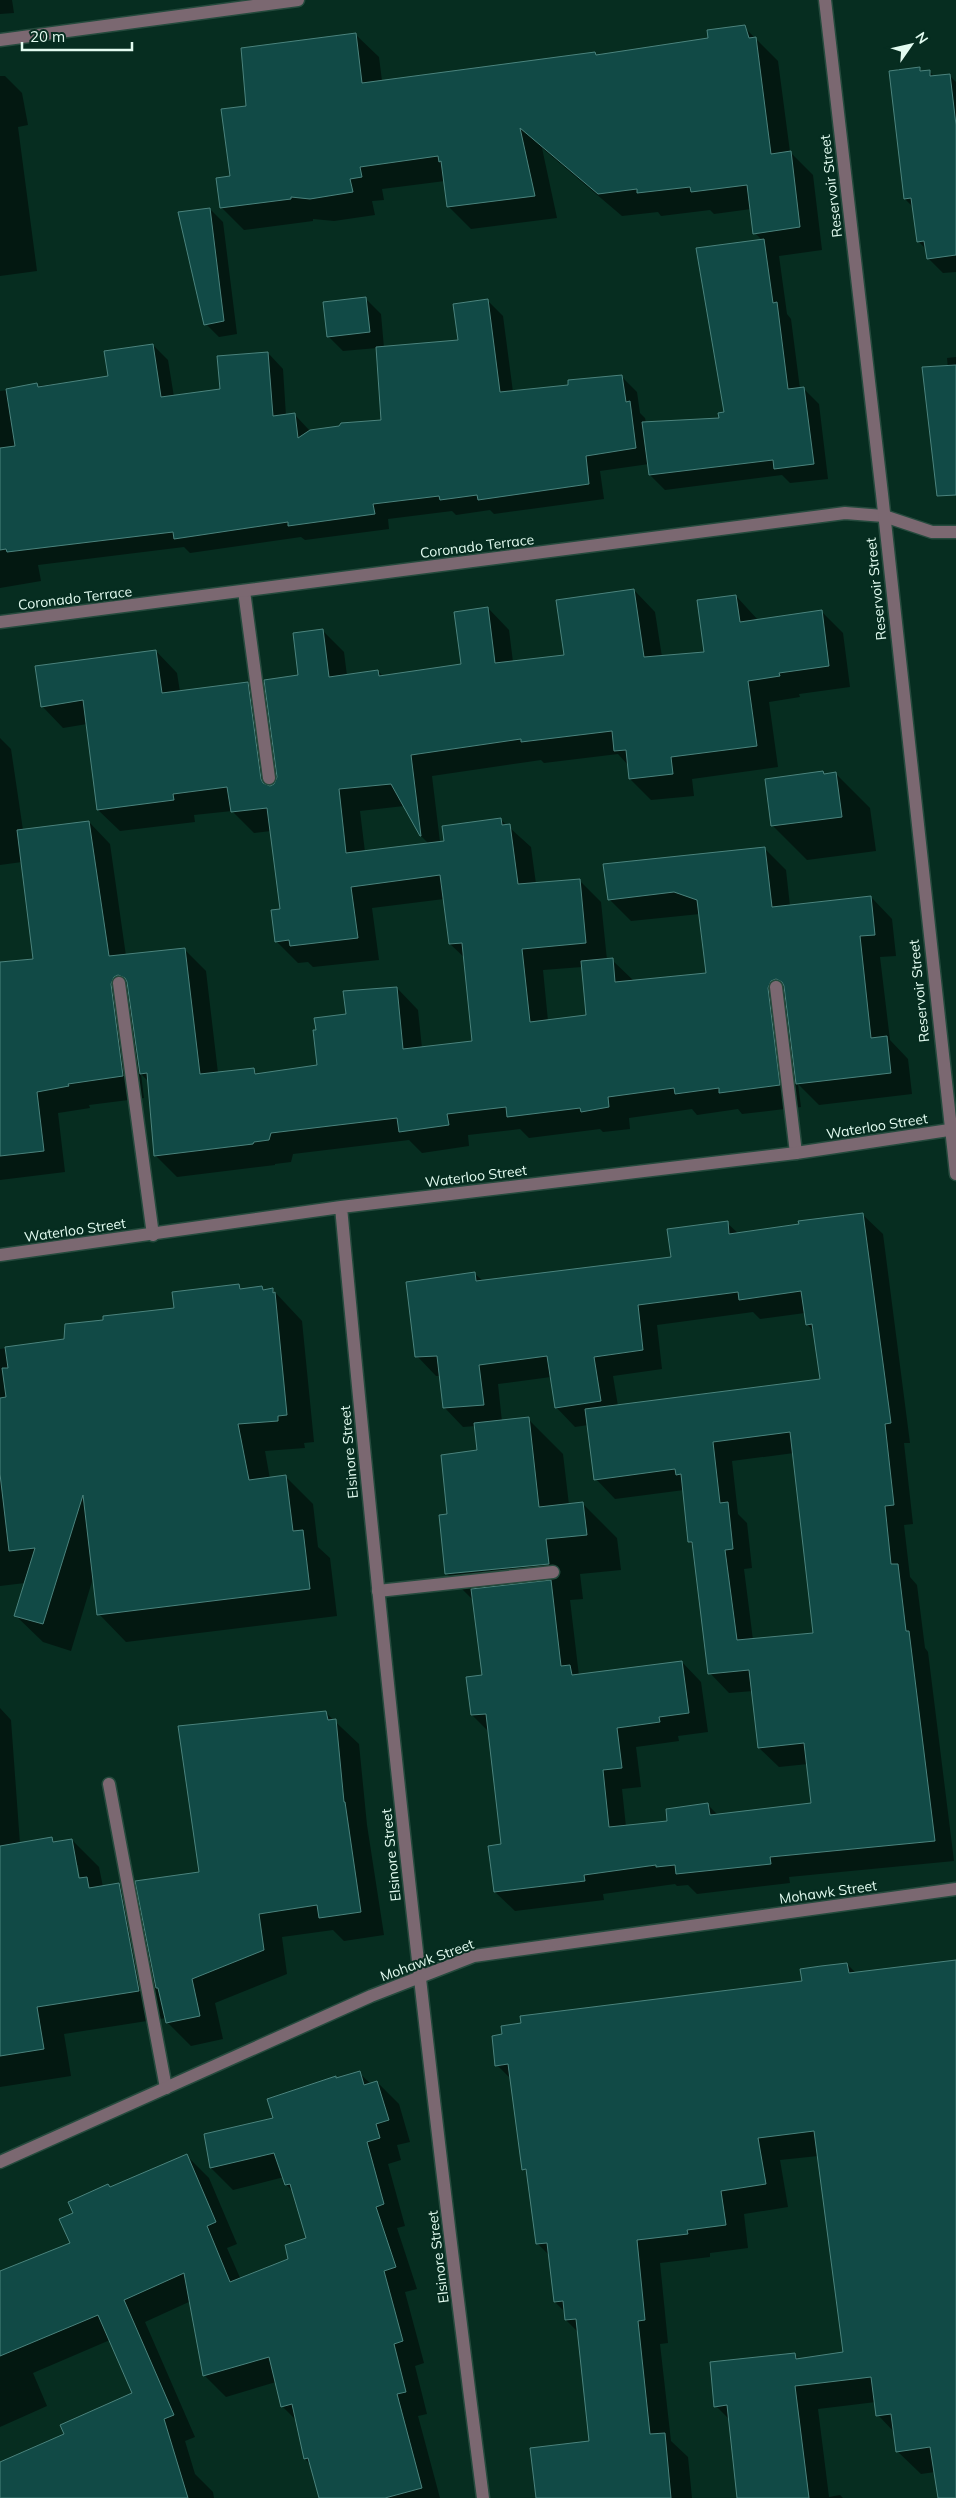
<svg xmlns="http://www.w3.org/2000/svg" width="956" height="2498" viewBox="0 0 956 2498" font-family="Mulish,sans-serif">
<rect width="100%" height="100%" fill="#062d20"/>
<!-- shadow -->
<path fill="#0007" fill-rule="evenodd" d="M 0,0 L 12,0 L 14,13 L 0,14 Z
M 744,27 L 778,61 L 790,152 L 813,175 L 822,250 L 779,256 L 787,314 L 791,319 L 800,389 L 804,389 L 819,404 L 828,479 L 790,483 L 782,475 L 665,490 L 650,475 L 649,464 L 600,471 L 604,499 L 494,514 L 490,510 L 456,515 L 452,511 L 388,519 L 389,529 L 305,540 L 301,537 L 190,553 L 184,547 L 38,565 L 41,581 L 0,588 L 0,391 L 109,377 L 153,345 L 168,360 L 174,397 L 221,390 L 268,353 L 283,369 L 286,416 L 295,415 L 310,431 L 382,421 L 377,348 L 343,351 L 328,336 L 366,299 L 381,314 L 384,348 L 459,341 L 487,300 L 503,316 L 513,392 L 569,386 L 622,377 L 637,392 L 640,413 L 645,418 L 646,423 L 720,419 L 725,413 L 762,240 L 755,233 L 751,209 L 714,214 L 710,210 L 661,216 L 658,212 L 622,216 L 542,148 L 557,218 L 471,229 L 448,206 L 445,181 L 382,189 L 384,200 L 372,201 L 375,215 L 334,221 L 313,219 L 313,221 L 244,230 L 222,208 L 247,107 L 356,35 L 379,57 L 382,81 L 595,53 L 598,56 L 709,39 Z
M 919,68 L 923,72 L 929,71 L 935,77 L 950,76 L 956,82 L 956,272 L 943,273 L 928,258 L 927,250 L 918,241 L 914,208 L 905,199 Z
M 0,76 L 5,76 L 22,93 L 28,125 L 18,127 L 37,271 L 0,276 Z
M 210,209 L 223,222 L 237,334 L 219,337 L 206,324 Z
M 956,357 L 956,458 L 947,358 Z
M 634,590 L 655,612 L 662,657 L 705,653 L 736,596 L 758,620 L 822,612 L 843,633 L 850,687 L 799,694 L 800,697 L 769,702 L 778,767 L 692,779 L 694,796 L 651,800 L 630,779 L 628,765 L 618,754 L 544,763 L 541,760 L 432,776 L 440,842 L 500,819 L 531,847 L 536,884 L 580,881 L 601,902 L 607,960 L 612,960 L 634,981 L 707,974 L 700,914 L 631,921 L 609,899 L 764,848 L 786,870 L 790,906 L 871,897 L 892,919 L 896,956 L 880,957 L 890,1040 L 908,1059 L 912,1094 L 819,1105 L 798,1084 L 801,1107 L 742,1114 L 738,1109 L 697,1115 L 692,1109 L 629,1118 L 630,1129 L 603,1132 L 600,1129 L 529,1138 L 520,1129 L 468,1135 L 469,1146 L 422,1153 L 409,1140 L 293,1154 L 291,1162 L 275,1164 L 275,1165 L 177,1177 L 155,1155 L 149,1082 L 141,1074 L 144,1098 L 89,1105 L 90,1108 L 58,1113 L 65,1172 L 0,1180 L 0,964 L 34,960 L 22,862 L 0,865 L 0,738 L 11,749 L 23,830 L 89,822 L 110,844 L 126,956 L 184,949 L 206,971 L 218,1073 L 253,1070 L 259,1075 L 319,1066 L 317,1031 L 397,988 L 418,1010 L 422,1048 L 474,1042 L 465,958 L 450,944 L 444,899 L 372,908 L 379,960 L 313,967 L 308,962 L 298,963 L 276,941 L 281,910 L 271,831 L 254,833 L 232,811 L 194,815 L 195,822 L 120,831 L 98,810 L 87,724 L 63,728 L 42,706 L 156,651 L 177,673 L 180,692 L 248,683 L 269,704 L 299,676 L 322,630 L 344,652 L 347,676 L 378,671 L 384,677 L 463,665 L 488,608 L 509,630 L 513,662 L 565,656 ZM 404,806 L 421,836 L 429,844 L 365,852 L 360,811 ZM 582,967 L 587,1016 L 548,1021 L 543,970 Z
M 835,773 L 870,808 L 876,851 L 807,860 L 772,825 Z
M 863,1215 L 883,1234 L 910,1443 L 904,1443 L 913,1524 L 904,1525 L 910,1577 L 917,1585 L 925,1648 L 928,1652 L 954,1861 L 789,1877 L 790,1883 L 697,1894 L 688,1885 L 677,1886 L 675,1884 L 603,1894 L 604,1900 L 515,1911 L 495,1892 L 502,1845 L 489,1732 L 472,1715 L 483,1676 L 474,1601 L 446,1573 L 449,1515 L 479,1451 L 476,1426 L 463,1427 L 444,1407 L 440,1376 L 436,1376 L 417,1356 L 474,1273 L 483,1281 L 672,1258 L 727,1223 L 739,1234 ZM 753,1312 L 760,1319 L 805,1313 L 807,1324 L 814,1332 L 822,1380 L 618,1406 L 613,1376 L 662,1369 L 657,1325 ZM 551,1377 L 556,1407 L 575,1427 L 588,1425 L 596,1479 L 615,1499 L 684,1490 L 689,1542 L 694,1546 L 710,1673 L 729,1693 L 753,1691 L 759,1748 L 779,1767 L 808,1764 L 813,1804 L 719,1816 L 708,1805 L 669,1822 L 626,1827 L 622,1789 L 641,1787 L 636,1747 L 679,1741 L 678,1736 L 708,1732 L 701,1682 L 682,1662 L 579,1676 L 570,1600 L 583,1599 L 580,1574 L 621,1570 L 617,1538 L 582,1503 L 569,1505 L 563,1454 L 528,1419 L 502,1422 L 498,1384 ZM 794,1453 L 814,1634 L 753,1640 L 744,1569 L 752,1568 L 747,1523 L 738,1514 L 732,1461 Z
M 239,1286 L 243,1290 L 262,1288 L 265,1291 L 272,1289 L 302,1321 L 314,1442 L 304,1443 L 305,1448 L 265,1451 L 270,1479 L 286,1477 L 313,1504 L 318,1547 L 330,1558 L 337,1616 L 126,1642 L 99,1614 L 94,1575 L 71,1651 L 43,1642 L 15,1615 L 25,1583 L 0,1586 L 0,1349 L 65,1340 L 175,1309 Z
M 0,1708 L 11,1720 L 20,1844 L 52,1839 L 56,1843 L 72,1840 L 99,1867 L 103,1887 L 119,1885 L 142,1908 L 200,1873 L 326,1713 L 359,1744 L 367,1825 L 384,1935 L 344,1941 L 333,1930 L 282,1937 L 287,1974 L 215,2003 L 223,2039 L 191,2046 L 167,2022 L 166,2018 L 64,2034 L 71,2076 L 0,2087 ZM 76,1865 L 78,1865 L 81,1884 L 79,1884 Z
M 956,1961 L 956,2498 L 939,2498 L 935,2472 L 921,2474 L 897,2451 L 895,2433 L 878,2415 L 876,2402 L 818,2409 L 829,2497 L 840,2495 L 843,2498 L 748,2498 L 730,2420 L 716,2406 L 794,2354 L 800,2360 L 844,2353 L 818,2156 L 780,2160 L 788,2207 L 744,2214 L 748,2248 L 710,2253 L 710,2257 L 660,2263 L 668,2343 L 660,2344 L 671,2441 L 688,2457 L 692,2498 L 537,2498 L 591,2442 L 579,2333 L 566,2320 L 565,2312 L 555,2302 L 550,2256 L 538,2244 L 528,2174 L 524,2169 L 512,2080 L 497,2065 L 803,1983 L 847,1964 L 856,1973 Z
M 359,2073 L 371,2084 L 377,2082 L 399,2104 L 410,2142 L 397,2145 L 401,2160 L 388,2164 L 405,2226 L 397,2228 L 417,2289 L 405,2292 L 424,2363 L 415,2366 L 427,2414 L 418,2416 L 440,2498 L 321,2498 L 312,2466 L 305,2459 L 297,2421 L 282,2406 L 276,2382 L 226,2397 L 204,2375 L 191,2301 L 145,2322 L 195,2437 L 185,2441 L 195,2474 L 213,2492 L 214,2498 L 0,2498 L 0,2464 L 65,2435 L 134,2394 L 110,2340 L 33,2373 L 47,2406 L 0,2427 L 0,2273 L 71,2244 L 74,2214 L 111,2188 L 187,2156 L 209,2178 L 237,2244 L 227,2248 L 241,2280 L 290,2260 L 308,2239 L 293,2192 L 286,2184 L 284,2177 L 233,2190 L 211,2168 L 205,2135 L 275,2119 Z"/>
<!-- building -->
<path fill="#114a46" stroke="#4b837d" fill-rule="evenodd" d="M 745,25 L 749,38 L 756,37 L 771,154 L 791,151 L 800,227 L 753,234 L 747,185 L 691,192 L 690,187 L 637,193 L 637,189 L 598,194 L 520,128 L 535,196 L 447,207 L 441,161 L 439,162 L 438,156 L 360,167 L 362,177 L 350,179 L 353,192 L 310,199 L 291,197 L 291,199 L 220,208 L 216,178 L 230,176 L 221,109 L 246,106 L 241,48 L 356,33 L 362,83 L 595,52 L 596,55 L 708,38 L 707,30 Z
M 920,67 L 920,71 L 930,70 L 930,76 L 950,74 L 956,125 L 956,255 L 927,259 L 924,241 L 917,242 L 911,198 L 904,199 L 889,71 Z
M 210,208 L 224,321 L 204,325 L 178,212 Z
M 764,239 L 773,303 L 777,302 L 788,389 L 804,387 L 814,464 L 774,469 L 773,460 L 649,475 L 642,422 L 719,418 L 718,413 L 724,412 L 696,248 Z
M 366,297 L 370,332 L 327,337 L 323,302 Z
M 488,299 L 500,392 L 568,385 L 568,380 L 622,375 L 626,402 L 630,401 L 636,448 L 586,456 L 589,484 L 478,500 L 477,495 L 440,500 L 439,496 L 373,504 L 375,514 L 288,526 L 288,522 L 174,539 L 173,532 L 7,552 L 6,549 L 0,550 L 0,448 L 15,446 L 6,389 L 37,383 L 38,387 L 108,376 L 104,351 L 153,344 L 161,397 L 220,389 L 217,356 L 268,352 L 273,416 L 295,413 L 298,438 L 310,430 L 339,426 L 341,423 L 381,420 L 376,347 L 458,340 L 453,304 Z
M 956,365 L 956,495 L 937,496 L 922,367 Z
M 634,589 L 644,657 L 704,652 L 697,600 L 736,595 L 740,622 L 822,610 L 829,666 L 779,673 L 780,676 L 748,681 L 757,746 L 671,757 L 673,774 L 629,779 L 626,750 L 614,751 L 612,731 L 521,742 L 521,739 L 411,755 L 421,836 L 420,836 L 391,784 L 339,789 L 346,853 L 444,841 L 442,826 L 501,818 L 502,825 L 510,824 L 518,884 L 580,879 L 586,943 L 522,949 L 530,1022 L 586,1015 L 581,961 L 613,958 L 615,982 L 706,973 L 697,900 L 674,892 L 608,900 L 603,864 L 765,847 L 772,907 L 871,896 L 875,935 L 860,936 L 871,1038 L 887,1036 L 891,1073 L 796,1084 L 784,986 L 782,982 L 776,979 L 771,981 L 768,988 L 780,1085 L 719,1093 L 719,1088 L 675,1094 L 674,1088 L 608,1097 L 609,1107 L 581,1112 L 580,1108 L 507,1117 L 506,1107 L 447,1114 L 449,1125 L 399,1132 L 397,1118 L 271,1133 L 269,1140 L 254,1142 L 253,1144 L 154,1156 L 147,1073 L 140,1074 L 127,982 L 125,978 L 118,975 L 114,977 L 111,984 L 123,1076 L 68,1084 L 69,1086 L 37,1092 L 44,1151 L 0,1156 L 0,962 L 33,959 L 17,830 L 89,821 L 109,956 L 185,948 L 200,1074 L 254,1068 L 255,1074 L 317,1065 L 313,1030 L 316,1030 L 314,1018 L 346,1014 L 343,991 L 397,987 L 403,1049 L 472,1041 L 462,943 L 449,944 L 440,875 L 351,887 L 358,938 L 290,946 L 289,940 L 275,942 L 271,910 L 280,909 L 267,808 L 231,812 L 227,787 L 173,794 L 174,800 L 97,810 L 83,700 L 41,707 L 35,666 L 156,650 L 162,693 L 248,682 L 261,779 L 263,783 L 270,786 L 274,784 L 277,777 L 264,680 L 298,675 L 293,633 L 323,629 L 329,677 L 378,670 L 379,676 L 461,664 L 454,612 L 488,607 L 495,663 L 564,655 L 556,600 Z
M 823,771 L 824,774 L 836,772 L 842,817 L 771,826 L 765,779 Z
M 863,1213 L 891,1423 L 885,1424 L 894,1505 L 885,1506 L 891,1564 L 898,1564 L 906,1631 L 909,1631 L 935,1841 L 770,1857 L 771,1864 L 676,1874 L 675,1865 L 656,1867 L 656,1865 L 584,1875 L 585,1881 L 494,1892 L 488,1846 L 501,1844 L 486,1714 L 471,1715 L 466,1677 L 482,1675 L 471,1589 L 551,1580 L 561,1666 L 570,1665 L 572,1675 L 682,1661 L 689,1713 L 659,1717 L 660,1722 L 617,1728 L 622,1768 L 603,1770 L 609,1827 L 667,1821 L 666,1809 L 708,1803 L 710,1815 L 811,1803 L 804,1743 L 758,1748 L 749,1670 L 708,1674 L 692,1542 L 688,1542 L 681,1474 L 676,1475 L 675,1469 L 594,1480 L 585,1409 L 820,1379 L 812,1324 L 806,1325 L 801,1291 L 739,1300 L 738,1292 L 638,1305 L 643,1350 L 594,1357 L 601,1401 L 555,1408 L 547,1356 L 479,1365 L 484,1405 L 443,1408 L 437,1356 L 415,1357 L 406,1282 L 475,1272 L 476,1281 L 671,1257 L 667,1229 L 728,1221 L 729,1234 L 799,1224 L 798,1221 ZM 790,1432 L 813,1633 L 737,1640 L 725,1550 L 733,1549 L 728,1502 L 720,1503 L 713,1442 Z
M 239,1284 L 240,1289 L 262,1286 L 263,1290 L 273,1288 L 273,1293 L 275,1292 L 287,1415 L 278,1416 L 278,1421 L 238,1424 L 249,1480 L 286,1475 L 293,1531 L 303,1530 L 310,1589 L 97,1615 L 83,1495 L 43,1624 L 14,1616 L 35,1548 L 9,1551 L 0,1474 L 0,1398 L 6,1397 L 2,1368 L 8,1368 L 5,1347 L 64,1339 L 65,1324 L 103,1320 L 103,1316 L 174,1308 L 172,1292 Z
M 529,1417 L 539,1507 L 583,1502 L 587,1535 L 546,1539 L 549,1564 L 445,1574 L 439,1515 L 447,1514 L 441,1455 L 477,1450 L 474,1423 Z
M 326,1711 L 328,1720 L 336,1719 L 344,1802 L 345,1802 L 361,1912 L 319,1918 L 317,1905 L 259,1914 L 264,1950 L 192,1979 L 200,2016 L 166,2023 L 158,1988 L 156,1988 L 135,1881 L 199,1872 L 178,1726 Z
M 52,1837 L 53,1842 L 72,1839 L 79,1878 L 87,1877 L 89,1888 L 119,1883 L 139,1991 L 37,2007 L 44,2049 L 0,2056 L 0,1846 Z
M 956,1960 L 956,2498 L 938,2498 L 930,2447 L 896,2452 L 891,2414 L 876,2416 L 871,2377 L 795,2386 L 809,2498 L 737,2498 L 727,2405 L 714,2407 L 710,2362 L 795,2353 L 796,2359 L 843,2352 L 814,2131 L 758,2138 L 766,2184 L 721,2191 L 726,2225 L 687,2230 L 688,2234 L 637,2240 L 645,2320 L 638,2321 L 650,2434 L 665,2433 L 671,2498 L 536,2498 L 530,2448 L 589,2441 L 576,2319 L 565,2320 L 563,2301 L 554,2302 L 547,2243 L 536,2244 L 526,2169 L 522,2170 L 508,2064 L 495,2066 L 492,2036 L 502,2034 L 501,2026 L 521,2023 L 520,2016 L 802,1981 L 800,1969 L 821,1966 L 847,1963 L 849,1973 Z
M 360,2071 L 364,2085 L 377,2081 L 389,2120 L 376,2124 L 380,2138 L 367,2142 L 384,2204 L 376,2207 L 396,2267 L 384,2271 L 403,2341 L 394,2344 L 406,2392 L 397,2394 L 422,2488 L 385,2498 L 319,2498 L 308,2458 L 304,2459 L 292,2404 L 281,2407 L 269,2357 L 203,2376 L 184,2273 L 124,2300 L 174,2415 L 164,2419 L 188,2498 L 0,2498 L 0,2462 L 64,2434 L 60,2425 L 132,2393 L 98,2315 L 0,2356 L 0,2271 L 70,2243 L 59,2219 L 73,2213 L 68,2202 L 108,2184 L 110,2187 L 187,2154 L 216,2222 L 207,2226 L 230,2282 L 288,2259 L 285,2245 L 306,2238 L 290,2184 L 285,2185 L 274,2153 L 210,2168 L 204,2134 L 273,2118 L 267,2099 L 336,2076 L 336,2078 Z"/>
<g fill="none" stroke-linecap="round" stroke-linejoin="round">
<defs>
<path id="service" d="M 244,591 L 269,778
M 119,983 L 153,1235
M 776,987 L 796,1153
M 378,1591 L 553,1572
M 109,1784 L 166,2088"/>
<path id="minor" d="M 0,40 L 298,0
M 0,622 L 845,513 L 884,516 L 932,532 L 956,532
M 341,1207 C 381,1638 427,2068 483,2498
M 0,1255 L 341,1207 L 796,1153 L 956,1129
M 0,2162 L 371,1996 L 474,1956 L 956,1889"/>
<path id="tertiary" d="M 825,0 L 882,494 L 956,1174"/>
</defs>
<!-- service casing -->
<use href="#service" stroke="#254a3d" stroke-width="15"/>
<!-- minor casing -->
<use href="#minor" stroke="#254a3d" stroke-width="15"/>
<!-- tertiary casing -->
<use href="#tertiary" stroke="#254a3d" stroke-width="15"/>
<!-- service -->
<use href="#service" stroke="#7b6871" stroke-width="12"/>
<!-- minor -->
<use href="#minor" stroke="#7b6871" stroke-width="12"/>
<!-- tertiary -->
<use href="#tertiary" stroke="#7b6871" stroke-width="12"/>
</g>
<g text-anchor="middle" stroke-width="4" stroke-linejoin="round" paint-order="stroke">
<!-- street labels -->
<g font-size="14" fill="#e2fbf0" stroke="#062d20">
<text transform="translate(831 186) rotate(-97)" y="5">Reservoir Street</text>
<text transform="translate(477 546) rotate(-7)" y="5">Coronado Terrace</text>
<text transform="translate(876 589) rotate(-96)" y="5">Reservoir Street</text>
<text transform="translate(75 598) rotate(-7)" y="5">Coronado Terrace</text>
<text transform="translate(919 991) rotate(-96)" y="5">Reservoir Street</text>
<text transform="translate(877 1126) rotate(-9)" y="5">Waterloo Street</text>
<text transform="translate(476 1176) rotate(-7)" y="5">Waterloo Street</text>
<text transform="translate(75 1230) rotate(-8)" y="5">Waterloo Street</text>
<text transform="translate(349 1452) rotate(-95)" y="5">Elsinore Street</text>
<text transform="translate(391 1855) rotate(-96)" y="5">Elsinore Street</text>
<text transform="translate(828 1892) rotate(-8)" y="5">Mohawk Street</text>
<text transform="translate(427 1960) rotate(-20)" y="5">Mohawk Street</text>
<text transform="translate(438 2257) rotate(-97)" y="5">Elsinore Street</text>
</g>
</g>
<!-- north arrow -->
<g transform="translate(911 45) rotate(56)" stroke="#062d20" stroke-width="4" paint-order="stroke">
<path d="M0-4L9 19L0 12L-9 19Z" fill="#e2fbf0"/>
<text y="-8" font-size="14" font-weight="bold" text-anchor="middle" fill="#e2fbf0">N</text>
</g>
<!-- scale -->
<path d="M22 42v8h110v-8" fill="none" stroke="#e2fbf0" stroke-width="2.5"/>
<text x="30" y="42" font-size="15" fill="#e2fbf0" stroke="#062d20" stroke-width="4" paint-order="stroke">20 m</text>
</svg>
